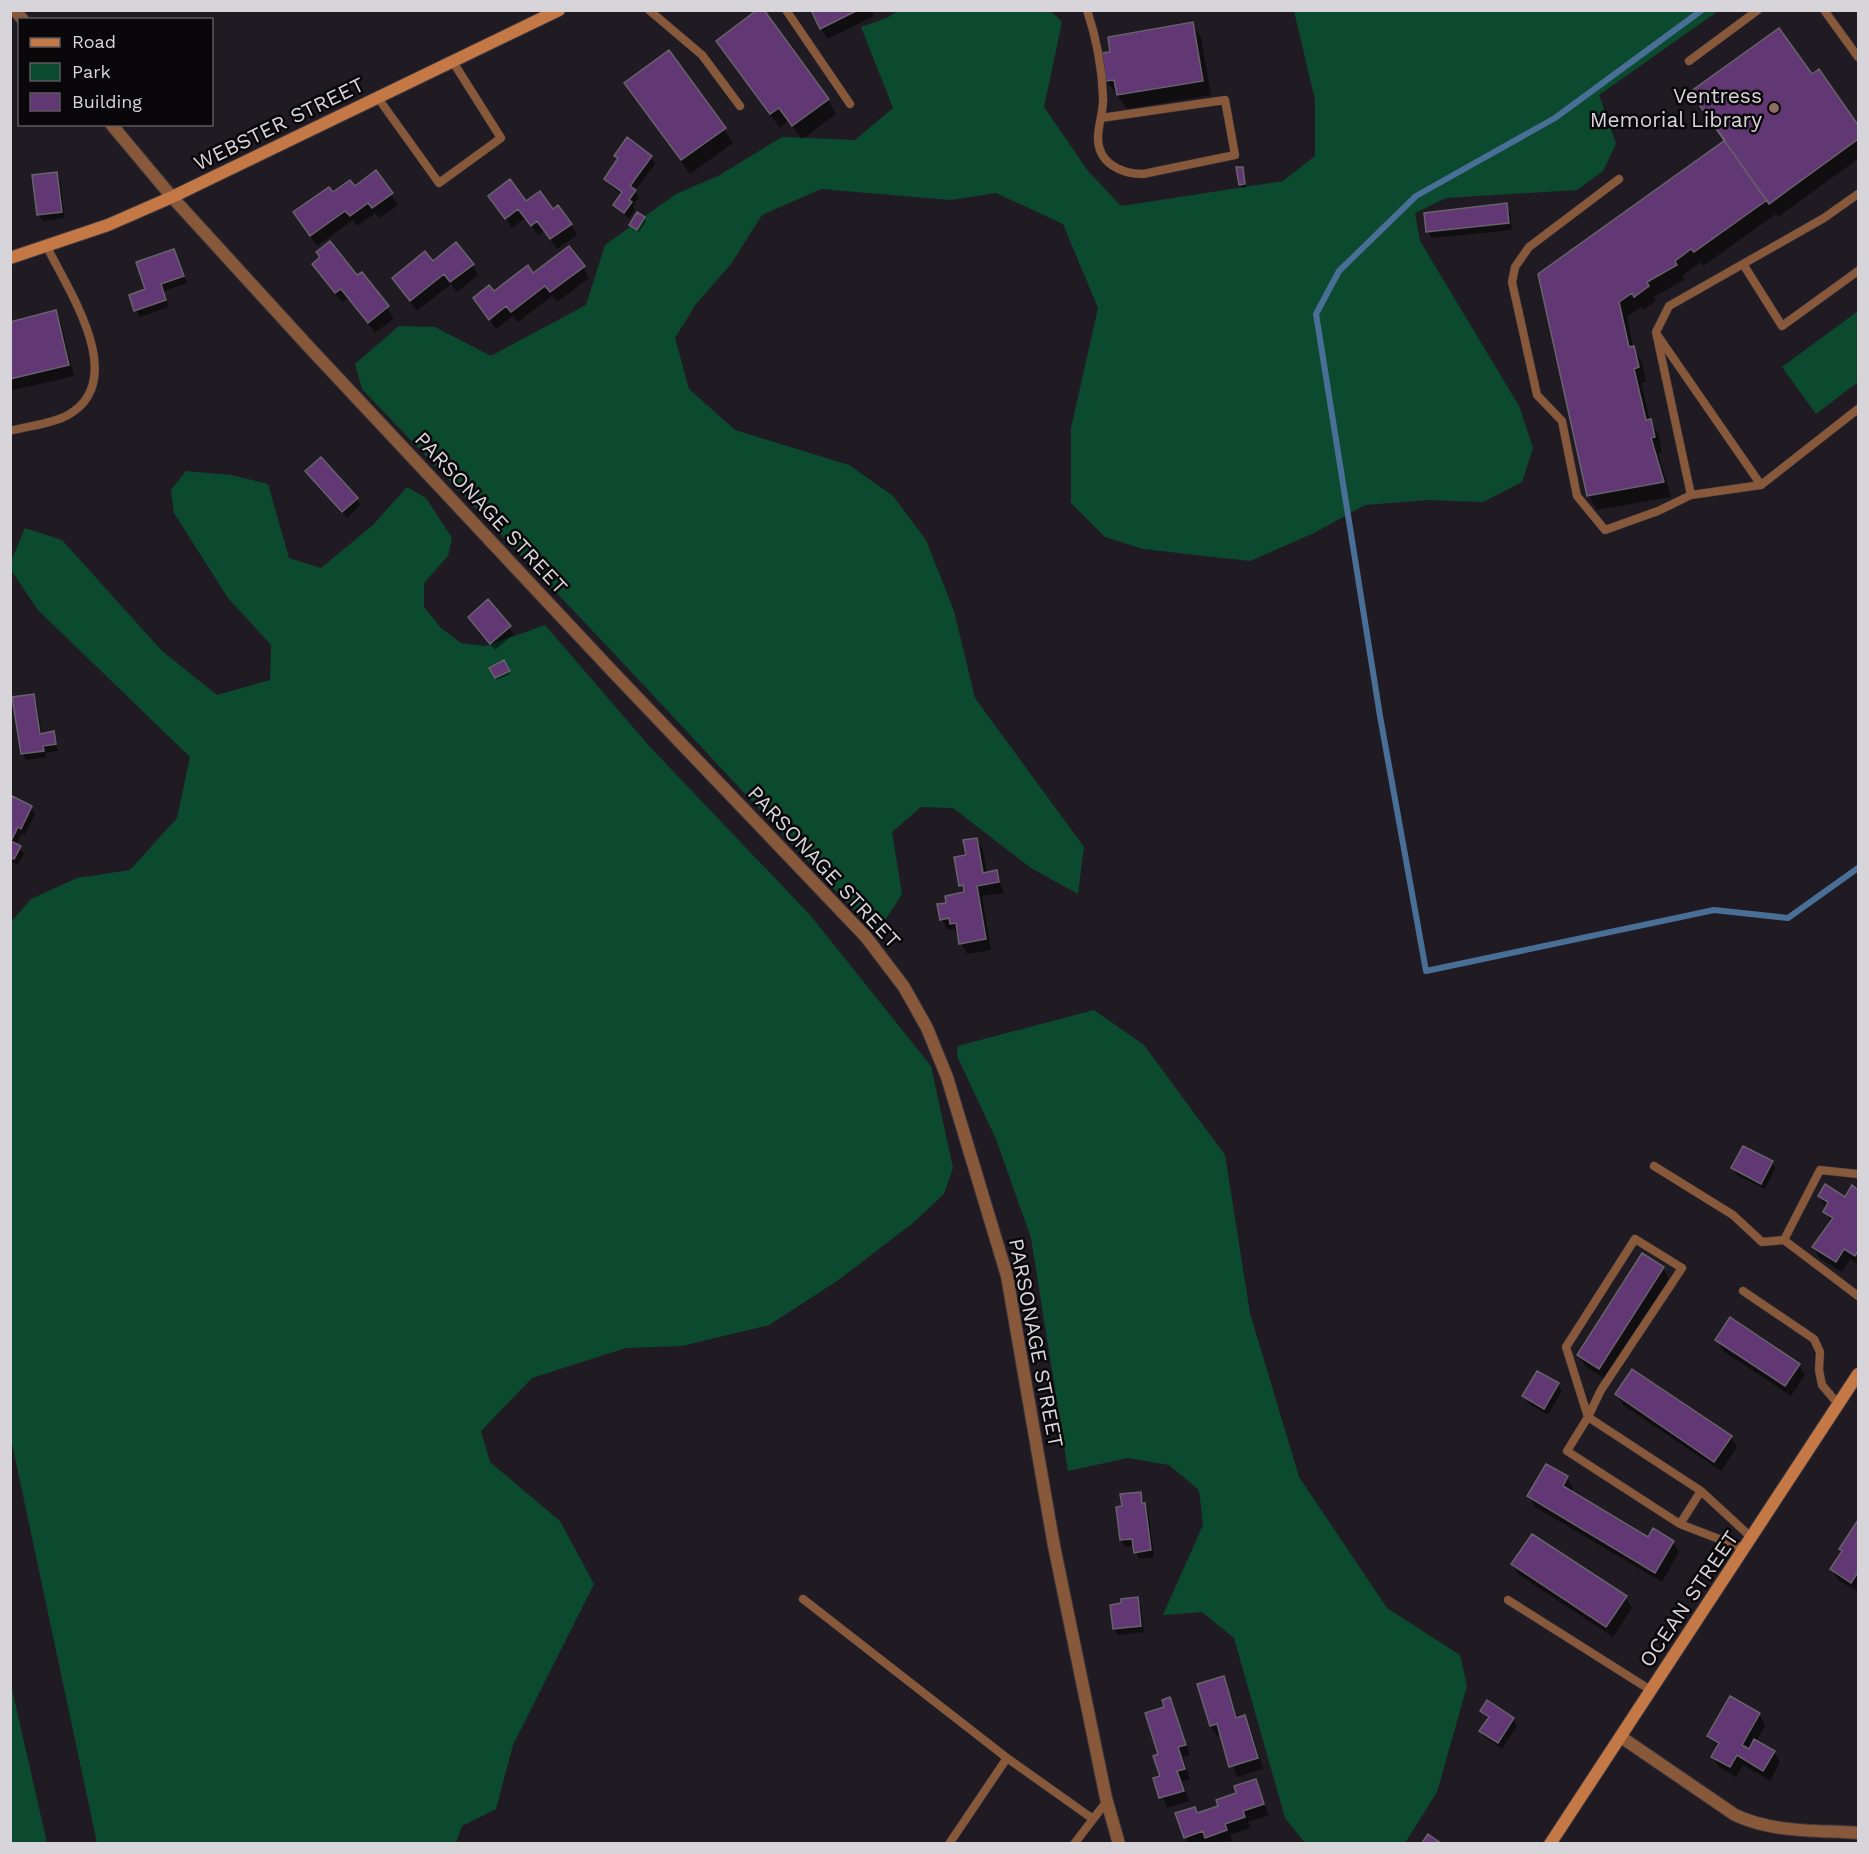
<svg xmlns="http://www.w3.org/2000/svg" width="1869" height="1854" viewBox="0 0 1869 1854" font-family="'Work Sans',sans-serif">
<rect width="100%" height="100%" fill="#201b23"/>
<!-- green -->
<path fill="#0c4a30" d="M 898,11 L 1051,11 L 1062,22 L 1044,107 L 1088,171 L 1121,206 L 1283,181 L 1315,156 L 1315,100 L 1294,11 L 1718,11 L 1599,95 L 1616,144 L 1603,171 L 1577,190 L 1446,198 L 1415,213 L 1420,241 L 1519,406 L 1533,448 L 1522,482 L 1483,502 L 1428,500 L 1365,505 L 1312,534 L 1250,561 L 1143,549 L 1105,537 L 1071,503 L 1071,428 L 1098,308 L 1063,224 L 996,193 L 951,200 L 821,189 L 762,215 L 731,264 L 696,304 L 675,338 L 689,389 L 735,430 L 849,465 L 893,496 L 926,540 L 954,611 L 975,698 L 1084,847 L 1078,894 L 1031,868 L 953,808 L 921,807 L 892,832 L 902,894 L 876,934 L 608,647 L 362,389 L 355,364 L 399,326 L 435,327 L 491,356 L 586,305 L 605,245 L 676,194 L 718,176 L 782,137 L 855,140 L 893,108 L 861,27 L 887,18 Z
M 1858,311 L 1858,382 L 1816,414 L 1782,367 Z
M 186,471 L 231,475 L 268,484 L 289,558 L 321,568 L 373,525 L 407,487 L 426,498 L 452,538 L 448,556 L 424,583 L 424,607 L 441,628 L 461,643 L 486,646 L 545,625 L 650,747 L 810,915 L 931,1066 L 953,1168 L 944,1194 L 913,1223 L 837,1281 L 769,1325 L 682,1346 L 626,1348 L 532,1378 L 481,1431 L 490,1462 L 560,1521 L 594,1584 L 513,1745 L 496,1809 L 462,1826 L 456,1843 L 97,1843 L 11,1439 L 11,922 L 31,899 L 77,878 L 130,870 L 177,818 L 190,757 L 38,610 L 11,570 L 11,561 L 25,528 L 62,540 L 162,651 L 217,695 L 270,680 L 271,645 L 228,598 L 174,513 L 171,490 Z
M 1094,1010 L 1144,1045 L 1225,1155 L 1250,1313 L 1299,1477 L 1387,1608 L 1460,1655 L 1467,1686 L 1437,1792 L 1405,1843 L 1305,1843 L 1285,1818 L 1234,1638 L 1202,1612 L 1163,1615 L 1203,1525 L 1199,1490 L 1169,1465 L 1128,1458 L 1068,1471 L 1031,1238 L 996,1139 L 957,1056 L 958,1046 Z
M 11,1685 L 47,1843 L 11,1843 Z"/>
<!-- shadow -->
<path fill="#0007" d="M 812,10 L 872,10 L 874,16 L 827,39 Z
M 1192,24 L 1201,38 L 1211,95 L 1127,109 L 1107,81 Z
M 718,41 L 828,100 L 836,114 L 802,139 L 788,121 L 780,128 Z
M 1818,71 L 1858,127 L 1858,159 L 1778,217 L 1776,214 L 1703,266 L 1701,262 L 1682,276 L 1684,280 L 1654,297 L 1656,301 L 1643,310 L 1641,307 L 1627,317 L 1633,347 L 1642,362 L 1646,382 L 1641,383 L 1650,420 L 1659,435 L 1662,452 L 1658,453 L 1671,497 L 1597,510 L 1589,496 L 1540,274 Z
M 626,83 L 724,129 L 733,143 L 690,174 Z
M 616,156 L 651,157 L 655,164 L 635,191 L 639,197 L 633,206 L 635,210 L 629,219 L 615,205 L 622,195 L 610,185 L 606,179 L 618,160 Z
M 1242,168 L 1246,187 L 1242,188 L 1238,169 Z
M 376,172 L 398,205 L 379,218 L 375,213 L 357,226 L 353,220 L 317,246 L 301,223 Z
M 56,173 L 60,180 L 65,218 L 43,221 L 39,215 Z
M 490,196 L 553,211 L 571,224 L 577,235 L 557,249 L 544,231 L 538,235 L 525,218 L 512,228 Z
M 1506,205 L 1510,212 L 1512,230 L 1432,238 L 1428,232 Z
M 644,218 L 646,221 L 639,232 L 632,228 L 631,225 Z
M 174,251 L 187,283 L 164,291 L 169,307 L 140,317 L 136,310 Z
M 433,263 L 472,265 L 478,275 L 457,292 L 451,284 L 417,311 L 393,279 Z
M 583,267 L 589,278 L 557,302 L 552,296 L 518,322 L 513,316 L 496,329 L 474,298 L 494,293 L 533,275 Z
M 362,274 L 394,318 L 375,333 L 348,298 L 342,302 L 320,275 L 357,278 Z
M 55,312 L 61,323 L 74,376 L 10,391 L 10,323 Z
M 307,472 L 357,498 L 360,505 L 347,518 Z
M 488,601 L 514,634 L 495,650 L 469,618 Z
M 504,662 L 510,674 L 497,680 L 491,668 Z
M 33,696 L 37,702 L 42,735 L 53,733 L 58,751 L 45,753 L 46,757 L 26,760 L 23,754 Z
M 10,803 L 31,807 L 35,814 L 25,835 L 22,833 L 16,845 L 24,854 L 18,865 L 10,861 Z
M 977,840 L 983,850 L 987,873 L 996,872 L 1004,893 L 982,896 L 991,950 L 967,954 L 954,929 L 948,930 L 942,919 L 948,904 L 965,894 L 960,885 L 967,856 Z
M 1772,1162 L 1775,1169 L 1765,1189 L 1737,1175 L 1733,1168 Z
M 1852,1187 L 1858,1191 L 1858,1264 L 1850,1259 L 1842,1272 L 1819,1258 L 1813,1247 L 1831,1223 L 1820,1196 L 1846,1199 Z
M 1643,1255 L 1663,1268 L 1669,1279 L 1605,1379 L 1585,1366 L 1579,1355 Z
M 1717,1340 L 1799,1365 L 1805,1375 L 1791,1396 L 1723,1351 Z
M 1558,1384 L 1562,1391 L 1548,1415 L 1528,1403 L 1524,1396 Z
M 1617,1394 L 1731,1437 L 1737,1447 L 1721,1471 L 1623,1405 Z
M 1567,1478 L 1573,1488 L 1571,1492 L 1649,1539 L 1673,1542 L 1679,1552 L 1662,1582 L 1535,1507 L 1529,1496 Z
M 1140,1493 L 1148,1511 L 1154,1557 L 1139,1559 L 1134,1545 L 1125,1547 L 1121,1540 L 1123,1507 Z
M 1858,1523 L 1858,1592 L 1838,1580 L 1832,1569 L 1843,1553 L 1841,1549 Z
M 1513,1565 L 1626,1598 L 1632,1608 L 1613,1637 L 1519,1575 Z
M 1137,1599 L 1141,1605 L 1144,1632 L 1118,1635 L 1114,1629 Z
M 1223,1678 L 1238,1719 L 1244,1717 L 1250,1727 L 1263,1769 L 1237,1777 L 1221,1735 L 1217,1736 L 1211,1726 Z
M 1170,1699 L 1190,1755 L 1183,1757 L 1190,1779 L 1182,1782 L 1189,1801 L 1167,1808 L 1155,1779 L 1161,1777 L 1166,1708 Z
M 1482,1711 L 1513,1719 L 1517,1726 L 1502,1749 L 1485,1737 L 1481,1731 L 1488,1720 Z
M 1759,1714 L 1765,1725 L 1756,1742 L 1774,1752 L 1780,1762 L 1770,1781 L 1743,1765 L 1736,1777 L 1719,1767 L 1713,1757 L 1718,1748 L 1709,1736 Z
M 1255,1781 L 1269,1815 L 1248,1822 L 1250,1828 L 1230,1835 L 1232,1841 L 1189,1844 L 1185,1837 L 1195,1809 L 1198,1814 L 1220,1807 Z"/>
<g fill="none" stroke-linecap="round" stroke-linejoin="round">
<!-- stream -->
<path stroke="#496f97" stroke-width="6" d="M 1702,10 L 1555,118 L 1416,196 L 1339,271 L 1316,314 L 1380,716 L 1426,971 L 1714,910 L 1788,918 L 1858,868"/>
</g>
<!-- building -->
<path fill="#613774" stroke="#68626c" stroke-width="1.5" d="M 757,10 L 764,10 L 829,99 L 792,126 L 779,108 L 770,114 L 716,41 Z
M 811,10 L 858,10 L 820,29 Z
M 1193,22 L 1203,81 L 1117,95 L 1114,80 L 1106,81 L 1101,53 L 1110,52 L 1108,37 Z
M 1779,28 L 1812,74 L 1819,69 L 1858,125 L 1858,139 L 1769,204 L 1767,200 L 1694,252 L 1691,249 L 1675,261 L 1677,265 L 1647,282 L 1649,286 L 1634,297 L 1632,293 L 1619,302 L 1629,347 L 1634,346 L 1639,367 L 1634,369 L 1646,420 L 1651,419 L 1655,437 L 1651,438 L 1664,482 L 1587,496 L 1538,274 L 1725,140 L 1690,92 Z
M 1779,28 L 1812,74 L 1819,69 L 1858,125 L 1858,139 L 1769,204 L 1690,92 Z
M 669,50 L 726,128 L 681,160 L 624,83 Z
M 627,137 L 652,156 L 630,186 L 636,190 L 629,200 L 632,202 L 624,213 L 613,205 L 622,192 L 604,179 L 618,158 L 614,156 Z
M 1236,167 L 1243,167 L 1245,184 L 1239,185 Z
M 376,170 L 393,193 L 372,208 L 368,203 L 350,216 L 345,211 L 310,236 L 293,212 L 329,187 L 333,192 L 350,180 L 355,186 Z
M 57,172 L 62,212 L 37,215 L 32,175 Z
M 510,179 L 526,201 L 540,191 L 553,209 L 558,205 L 572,224 L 550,239 L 537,221 L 531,226 L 518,209 L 505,219 L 488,196 Z
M 1507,203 L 1509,223 L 1426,232 L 1424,213 Z
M 637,212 L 645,217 L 637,230 L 629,225 Z
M 330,241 L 357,275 L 362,272 L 389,306 L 368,323 L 341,289 L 335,293 L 312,264 L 320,257 L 316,252 Z
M 456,242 L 474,264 L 450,282 L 444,274 L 410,301 L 392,278 L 425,251 L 433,261 Z
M 569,246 L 585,266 L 550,292 L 545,286 L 511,312 L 506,306 L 489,320 L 473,298 L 489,285 L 494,291 L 528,265 L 533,273 Z
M 174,249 L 184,276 L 161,284 L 166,300 L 134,311 L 129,295 L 145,289 L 136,262 Z
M 56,310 L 69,365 L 10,379 L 10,322 Z
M 321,457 L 358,498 L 342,512 L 305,471 Z
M 488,599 L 511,626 L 490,644 L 468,617 Z
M 504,660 L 510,671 L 495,678 L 489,668 Z
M 34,694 L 40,734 L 54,731 L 56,744 L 43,746 L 44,751 L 21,754 L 12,697 Z
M 12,796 L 32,806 L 21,829 L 18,827 L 11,841 L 21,846 L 14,859 L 10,857 L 10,799 Z
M 977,838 L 983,873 L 997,870 L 999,882 L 977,886 L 986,939 L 959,944 L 956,923 L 950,924 L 949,918 L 940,920 L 937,904 L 946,903 L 945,896 L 964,892 L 963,885 L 959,886 L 954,857 L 966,855 L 963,840 Z
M 1743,1146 L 1773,1161 L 1761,1184 L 1731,1168 Z
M 1825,1184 L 1845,1197 L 1852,1185 L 1858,1190 L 1858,1251 L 1855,1256 L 1844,1249 L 1836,1262 L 1812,1247 L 1833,1218 L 1823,1212 L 1828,1202 L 1818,1196 Z
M 1642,1253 L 1664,1267 L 1599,1369 L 1577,1355 Z
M 1730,1317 L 1800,1364 L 1785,1386 L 1715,1340 Z
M 1632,1369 L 1732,1436 L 1714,1462 L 1615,1394 Z
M 1537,1371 L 1559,1383 L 1544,1409 L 1522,1396 Z
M 1546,1464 L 1568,1476 L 1563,1486 L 1648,1537 L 1653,1528 L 1674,1541 L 1655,1573 L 1527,1496 Z
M 1141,1492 L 1142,1503 L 1145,1503 L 1151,1550 L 1134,1553 L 1132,1539 L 1120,1540 L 1116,1507 L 1122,1506 L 1120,1494 Z
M 1858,1520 L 1858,1572 L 1851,1583 L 1830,1569 L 1842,1551 L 1839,1549 Z
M 1532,1534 L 1627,1596 L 1606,1627 L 1511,1564 Z
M 1138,1597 L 1141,1626 L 1113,1629 L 1110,1605 L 1121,1603 L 1121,1599 Z
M 1224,1676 L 1236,1718 L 1245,1715 L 1258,1758 L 1229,1767 L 1217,1724 L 1210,1726 L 1197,1684 Z
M 1730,1696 L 1760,1713 L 1742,1745 L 1749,1749 L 1754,1739 L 1775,1751 L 1763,1771 L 1737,1755 L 1730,1767 L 1711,1757 L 1719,1743 L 1707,1736 Z
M 1170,1697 L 1186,1745 L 1178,1747 L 1185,1769 L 1177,1771 L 1184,1791 L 1159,1798 L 1153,1778 L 1160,1776 L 1153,1756 L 1158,1754 L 1145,1713 L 1164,1707 L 1162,1700 Z
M 1487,1700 L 1514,1718 L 1498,1743 L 1479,1731 L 1489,1717 L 1480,1711 Z
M 1256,1779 L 1264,1804 L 1243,1811 L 1245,1817 L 1225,1824 L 1227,1830 L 1205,1838 L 1203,1831 L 1184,1838 L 1175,1813 L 1195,1807 L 1197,1813 L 1218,1806 L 1216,1800 L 1236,1793 L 1234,1786 Z
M 1428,1834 L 1442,1844 L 1421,1844 Z"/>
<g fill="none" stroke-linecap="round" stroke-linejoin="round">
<defs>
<path id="lane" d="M 649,10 L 702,55 L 740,106
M 786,10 L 850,104
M 1087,10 C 1096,37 1102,69 1103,97 C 1104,111 1098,124 1098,138 C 1098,163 1121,174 1143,174 L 1235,155 L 1225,100 L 1101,118
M 1824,10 L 1858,57
M 1689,61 L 1758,10
M 378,98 L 439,183 L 501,138 L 453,62
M 1619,179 L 1529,247 L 1515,267 L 1512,282 L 1537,395 L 1562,421 L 1577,496 L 1605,530 L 1658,511 L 1691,495
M 1858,194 L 1824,218 L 1669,306 L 1656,332 L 1691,495 L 1761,485 L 1858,409
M 1743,264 L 1782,326 L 1858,271
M 1658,336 L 1761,485
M 10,431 C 28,426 52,424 68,415 C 130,380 68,290 47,247
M 1654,1166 L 1733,1215 L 1762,1242 L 1784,1240
M 1858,1174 L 1820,1170 L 1784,1240 L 1858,1296
M 1635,1239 L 1682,1268 L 1601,1390 L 1588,1417 L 1566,1347 Z
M 1743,1291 L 1814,1339 L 1820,1352 L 1819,1370 L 1822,1385 L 1838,1404
M 1680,1524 L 1701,1491
M 1745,1549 L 1680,1524 L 1567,1451 L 1588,1417 L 1701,1491 L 1752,1538
M 803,1599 L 1007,1758
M 1508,1600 L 1652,1691
M 949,1844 L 1007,1758 L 1093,1819
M 1074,1844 L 1107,1801"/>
<path id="street" d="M 15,10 L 23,20
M 111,124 L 172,197 L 308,346 L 614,673 L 866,937 L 904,987 L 927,1028 L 947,1077 L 1007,1276 L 1054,1546 L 1106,1798 L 1119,1844
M 1621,1737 L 1735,1815 C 1774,1833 1816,1830 1858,1833"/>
<path id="secondary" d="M 10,258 L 108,225 L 172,197 L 559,10
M 1550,1844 L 1858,1374"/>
</defs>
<!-- lane casing -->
<use href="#lane" stroke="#3a353d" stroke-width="9"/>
<!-- street casing -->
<use href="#street" stroke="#3a353d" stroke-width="14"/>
<!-- secondary casing -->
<use href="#secondary" stroke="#3a353d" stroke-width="14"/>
<!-- lane -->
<use href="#lane" stroke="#87583a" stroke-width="8"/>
<!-- street -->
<use href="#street" stroke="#87583a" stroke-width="12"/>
<!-- secondary -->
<use href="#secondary" stroke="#c37846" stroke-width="12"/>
</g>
<!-- markers -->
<circle fill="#8d6e63" stroke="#09070a" stroke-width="2" cx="1774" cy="108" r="6"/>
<g text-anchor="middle" stroke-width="5" stroke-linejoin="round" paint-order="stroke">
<!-- poi labels -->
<g font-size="21" fill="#d8d5da" stroke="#09070a" text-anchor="end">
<text x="1762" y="103">Ventress<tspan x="1762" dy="24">Memorial Library</tspan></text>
</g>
<!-- street labels -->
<g font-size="21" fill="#d8d5da" stroke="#09070a">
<text transform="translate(279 124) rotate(-26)" y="7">WEBSTER STREET</text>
<text transform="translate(491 513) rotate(47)" y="7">PARSONAGE STREET</text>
<text transform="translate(824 867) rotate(47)" y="7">PARSONAGE STREET</text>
<text transform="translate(1036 1343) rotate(79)" y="7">PARSONAGE STREET</text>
<text transform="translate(1689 1599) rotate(-56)" y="7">OCEAN STREET</text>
</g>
</g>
<!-- border -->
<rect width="1869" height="1854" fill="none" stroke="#d8d5da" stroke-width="24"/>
<!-- legend -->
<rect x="18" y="18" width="195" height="108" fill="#09070a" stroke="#5c595d" stroke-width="1.5"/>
<rect x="30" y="38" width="30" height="9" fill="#c37846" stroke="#5c595d" stroke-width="1.5"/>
<text x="72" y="48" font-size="18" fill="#d8d5da">Road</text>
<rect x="30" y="63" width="30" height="18" fill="#0c4a30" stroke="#5c595d" stroke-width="1.5"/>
<text x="72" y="78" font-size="18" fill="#d8d5da">Park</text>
<rect x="30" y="93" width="30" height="18" fill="#613774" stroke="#5c595d" stroke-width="1.5"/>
<text x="72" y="108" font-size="18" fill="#d8d5da">Building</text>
</svg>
